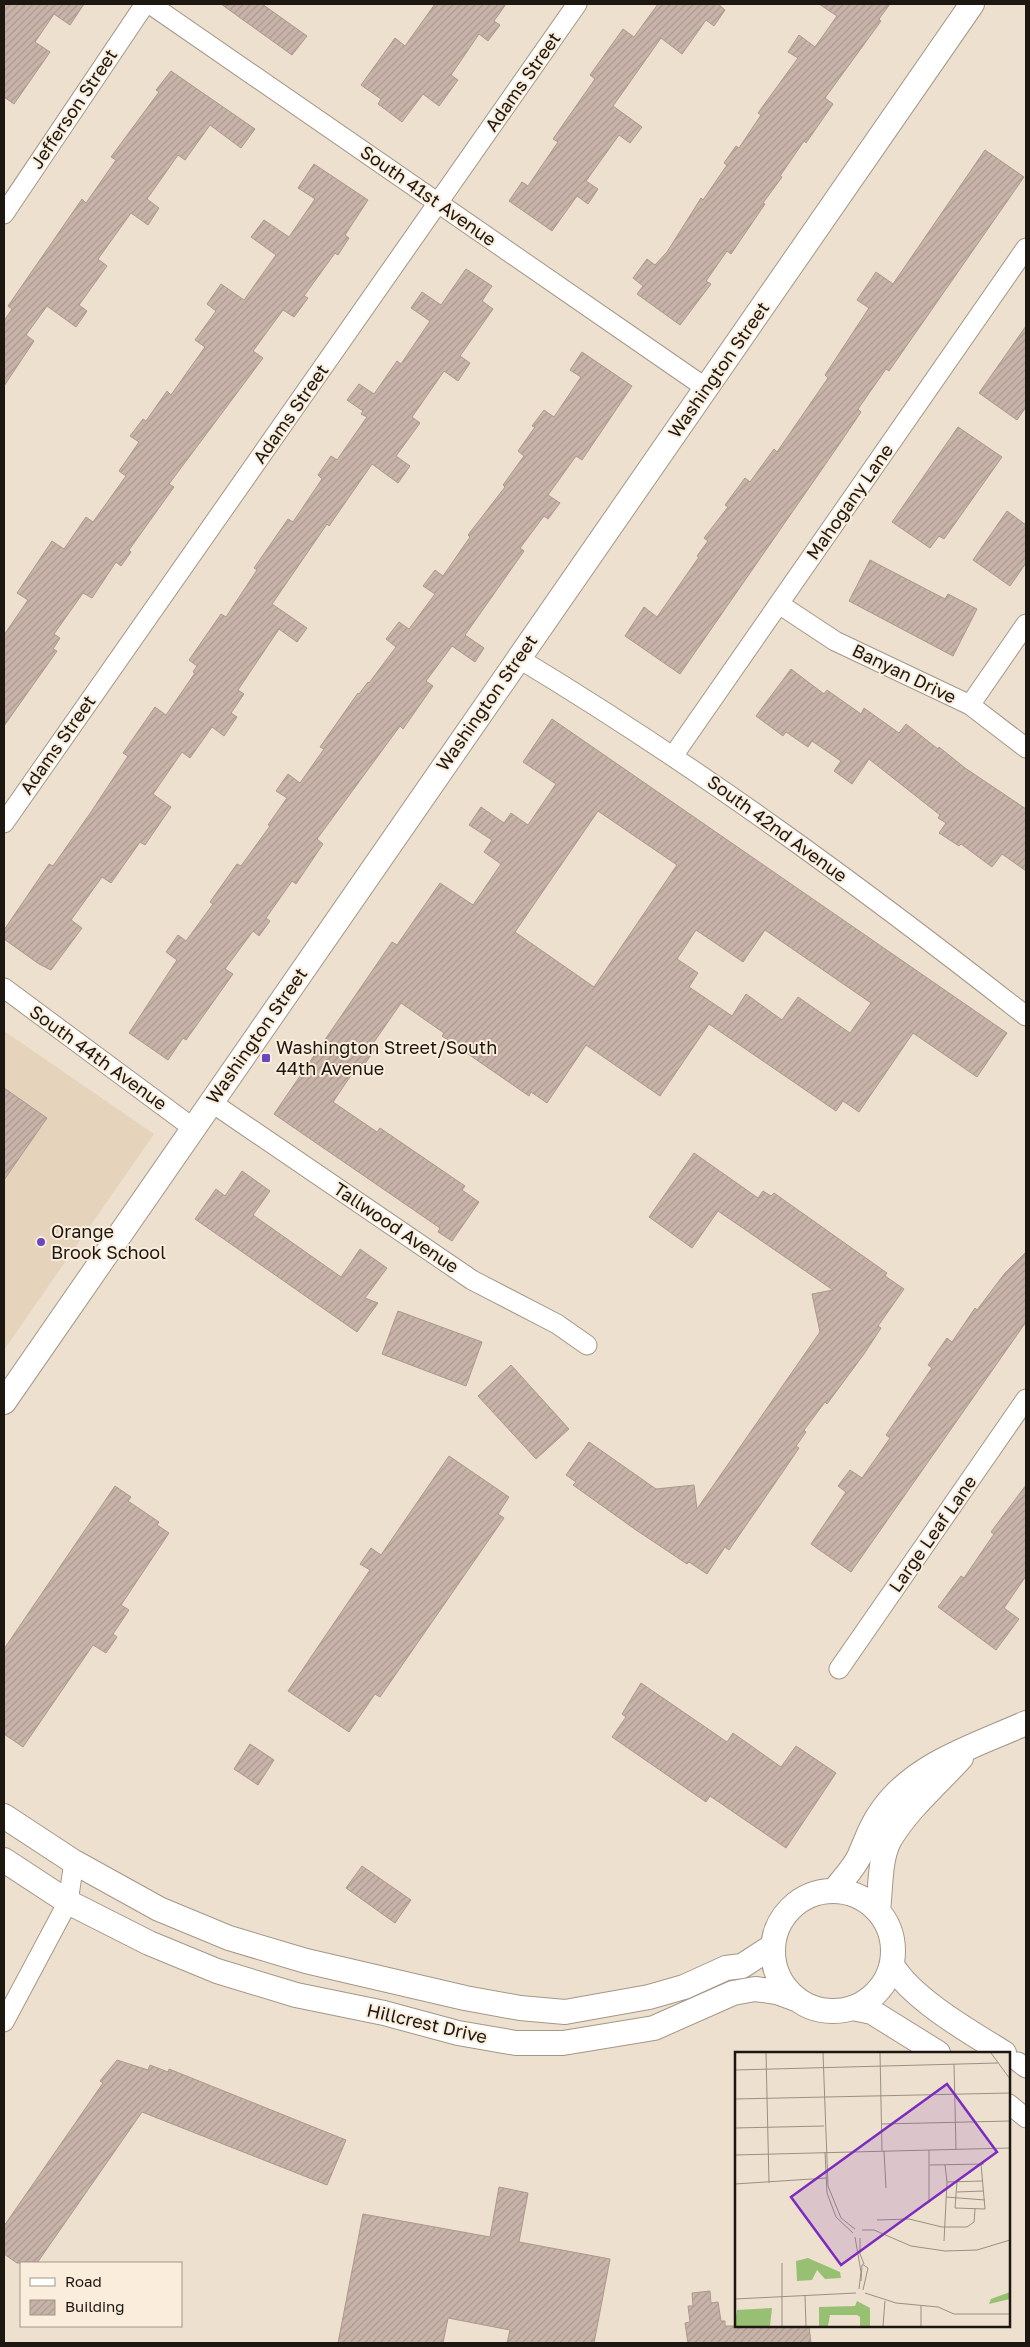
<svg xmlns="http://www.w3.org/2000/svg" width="1030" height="2347" viewBox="0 0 1030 2347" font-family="'Golos Text',sans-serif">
<defs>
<pattern id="building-hatch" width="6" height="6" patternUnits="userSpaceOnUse" patternTransform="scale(1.25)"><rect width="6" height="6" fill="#c8b3a9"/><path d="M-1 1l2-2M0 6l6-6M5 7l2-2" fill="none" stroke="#ab9990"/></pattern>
</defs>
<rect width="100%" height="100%" fill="#ede0ce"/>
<!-- built -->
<path fill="#e5d3bc" d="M 4,1031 L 154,1134 L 4,1350 Z"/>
<!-- building -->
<path fill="url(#building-hatch)" stroke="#ac988e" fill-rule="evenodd" d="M 4,4 L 84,4 L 70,25 L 54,14 L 35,42 L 50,52 L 14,104 L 4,97 Z
M 221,4 L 262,4 L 307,36 L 292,55 Z
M 435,4 L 506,4 L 494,21 L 500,25 L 488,41 L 479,34 L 451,75 L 458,80 L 439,106 L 423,94 L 402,122 L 378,104 L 381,99 L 361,85 L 395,38 L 405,46 Z
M 658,4 L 718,4 L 725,10 L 714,26 L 706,20 L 682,54 L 661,38 L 613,106 L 642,127 L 630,143 L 619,135 L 586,181 L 598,189 L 588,204 L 577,196 L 552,231 L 509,201 L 522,182 L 528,186 L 558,142 L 553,139 L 595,79 L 590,75 L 623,29 L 634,37 Z
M 819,4 L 890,4 L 879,19 L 881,21 L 825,98 L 833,104 L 806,143 L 804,141 L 780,176 L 782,177 L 763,203 L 765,204 L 731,254 L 727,251 L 706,281 L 711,284 L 680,325 L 637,294 L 643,286 L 633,278 L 647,259 L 655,265 L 667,252 L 691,214 L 701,198 L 703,200 L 727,165 L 724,163 L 736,146 L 739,148 L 761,115 L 758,113 L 798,58 L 788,52 L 799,35 L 815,47 L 837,16 Z
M 171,71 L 255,129 L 241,148 L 210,125 L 185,160 L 178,155 L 147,199 L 159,208 L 148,225 L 131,213 L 98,259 L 107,266 L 79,305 L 87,311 L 76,327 L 47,306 L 26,335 L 34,341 L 4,386 L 4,321 L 12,309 L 8,306 L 82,199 L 86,203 L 116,160 L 111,157 L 159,92 L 156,90 Z
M 985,150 L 1024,177 L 889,371 L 886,369 L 858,409 L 861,412 L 838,446 L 680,674 L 625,636 L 644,607 L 657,617 L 699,557 L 697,556 L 708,541 L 704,538 L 728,507 L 725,505 L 745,478 L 750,482 L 774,449 L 777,452 L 828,378 L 825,375 L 869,308 L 857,300 L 876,272 L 893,284 Z
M 314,164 L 368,200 L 345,235 L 349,238 L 338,255 L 335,253 L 304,296 L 308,298 L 294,317 L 283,310 L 253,351 L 263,358 L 169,484 L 174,487 L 129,550 L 131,552 L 121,566 L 116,562 L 92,598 L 83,593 L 54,634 L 60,638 L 53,649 L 57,651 L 4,726 L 4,635 L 28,600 L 17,593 L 52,541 L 64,549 L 86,517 L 93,522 L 126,476 L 119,471 L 139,442 L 130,436 L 143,419 L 146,421 L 167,391 L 171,395 L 205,347 L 195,340 L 216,311 L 207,304 L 221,284 L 244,300 L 276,255 L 251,237 L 264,220 L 289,237 L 315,199 L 298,188 Z
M 466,269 L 492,286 L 482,301 L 493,309 L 460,356 L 470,363 L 458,381 L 444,371 L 412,417 L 420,423 L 396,456 L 410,466 L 398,483 L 372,464 L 329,526 L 327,524 L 272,604 L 307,628 L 297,642 L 279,629 L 238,690 L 244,694 L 231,713 L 237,717 L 224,736 L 212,727 L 190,758 L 182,752 L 153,794 L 171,807 L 145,845 L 140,842 L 111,883 L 102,877 L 71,920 L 82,928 L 51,970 L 39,964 L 4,939 L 4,930 L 49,864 L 53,866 L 91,812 L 128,756 L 123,753 L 155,707 L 166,715 L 195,673 L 193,672 L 197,666 L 189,660 L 221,614 L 226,617 L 257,570 L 254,568 L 288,519 L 293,522 L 322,479 L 318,475 L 331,456 L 337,460 L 367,417 L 361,414 L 363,411 L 347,400 L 359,384 L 374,394 L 397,361 L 401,364 L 430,321 L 411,308 L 422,292 L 441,305 Z
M 1026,326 L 1026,407 L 1017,420 L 979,393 Z
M 582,352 L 632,386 L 582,460 L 576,456 L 548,495 L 560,503 L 548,519 L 544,516 L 520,548 L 524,551 L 465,635 L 484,648 L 475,662 L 452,646 L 426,681 L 433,686 L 403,729 L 400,726 L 317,839 L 323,844 L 296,884 L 292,881 L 266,918 L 270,921 L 259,936 L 253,931 L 225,969 L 233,974 L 186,1040 L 183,1038 L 168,1060 L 129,1033 L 177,960 L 166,952 L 178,935 L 186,941 L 213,904 L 210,902 L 237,864 L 241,866 L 270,826 L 268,825 L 287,798 L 276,791 L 288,774 L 300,783 L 324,749 L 320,747 L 358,693 L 359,694 L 368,682 L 369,683 L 396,647 L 386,639 L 399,622 L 409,629 L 435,594 L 423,586 L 435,570 L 443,576 L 470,537 L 468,535 L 505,487 L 503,485 L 524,456 L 518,451 L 535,427 L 532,426 L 544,410 L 554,417 L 581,377 L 570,370 Z
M 958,427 L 1002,457 L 944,539 L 939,536 L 930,548 L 892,522 Z
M 1007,511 L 1026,525 L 1026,563 L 1010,586 L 973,560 Z
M 870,560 L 945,599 L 948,594 L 977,609 L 953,656 L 849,601 Z
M 791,669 L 824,694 L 827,690 L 861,714 L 864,708 L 899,733 L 906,724 L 938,749 L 939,747 L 965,768 L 1026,809 L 1026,871 L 1002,854 L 992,867 L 961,844 L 959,846 L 939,833 L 946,823 L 938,818 L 940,815 L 869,759 L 852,784 L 834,771 L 841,761 L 812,741 L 808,747 L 786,732 L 783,736 L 756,716 Z
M 552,719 L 1007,1033 L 977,1077 L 913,1033 L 859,1112 L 843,1101 L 836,1111 L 709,1024 L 660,1096 L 586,1045 L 547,1103 L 531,1092 L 529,1096 L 442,1036 L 444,1033 L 401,1003 L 374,1042 L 378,1045 L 364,1065 L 360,1062 L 333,1102 L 377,1132 L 380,1128 L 465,1186 L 462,1190 L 479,1202 L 452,1241 L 438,1232 L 440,1228 L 274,1114 L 392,942 L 397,945 L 440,883 L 473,905 L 501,864 L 484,852 L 492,840 L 469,825 L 481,807 L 504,823 L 511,813 L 528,825 L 556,784 L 523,762 ZM 598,811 L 677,865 L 594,987 L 515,932 ZM 696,930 L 743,962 L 765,930 L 871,1003 L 850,1033 L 798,997 L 782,1020 L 746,994 L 732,1016 L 689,987 L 698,973 L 677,959 Z
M 4,1088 L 47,1118 L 4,1180 Z
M 694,1153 L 758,1198 L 763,1191 L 771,1196 L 774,1193 L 887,1273 L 885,1276 L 904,1289 L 878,1326 L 881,1328 L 864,1354 L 827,1404 L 825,1402 L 804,1430 L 806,1432 L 796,1446 L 799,1448 L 782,1473 L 729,1550 L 725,1547 L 707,1574 L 689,1562 L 687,1564 L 636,1530 L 573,1485 L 576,1482 L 566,1475 L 589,1442 L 656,1489 L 694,1485 L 697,1509 L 820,1332 L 812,1294 L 833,1290 L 718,1211 L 692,1248 L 649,1217 Z
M 242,1171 L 270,1191 L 253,1215 L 341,1277 L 360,1249 L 387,1268 L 365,1298 L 378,1303 L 357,1332 L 195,1219 L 216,1189 L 225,1196 Z
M 1026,1252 L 1026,1322 L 851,1572 L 811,1544 L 846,1492 L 838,1486 L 850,1470 L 862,1478 L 890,1438 L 886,1435 L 932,1368 L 928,1365 L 947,1338 L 952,1342 L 975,1308 L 977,1310 L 1005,1273 Z
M 398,1311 L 482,1342 L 466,1386 L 382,1354 Z
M 511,1365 L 569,1429 L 536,1459 L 478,1396 Z
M 449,1456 L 509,1497 L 498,1514 L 504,1518 L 380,1697 L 375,1694 L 349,1732 L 288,1691 L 370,1570 L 360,1564 L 371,1548 L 381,1555 Z
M 1026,1485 L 1026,1576 L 1004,1608 L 1019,1619 L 996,1650 L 938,1607 L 961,1576 L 964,1578 L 994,1534 L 991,1532 Z
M 115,1486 L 131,1497 L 128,1501 L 159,1522 L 157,1525 L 169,1533 L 121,1605 L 129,1610 L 113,1634 L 117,1637 L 106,1653 L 93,1645 L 23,1747 L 4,1734 L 4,1649 Z
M 641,1683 L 727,1742 L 733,1733 L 781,1767 L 796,1746 L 836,1773 L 786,1848 L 710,1796 L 706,1802 L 612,1737 L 626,1717 L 622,1714 Z
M 250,1744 L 274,1760 L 258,1785 L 234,1769 Z
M 362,1866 L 411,1900 L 395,1923 L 346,1888 Z
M 117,2060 L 148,2070 L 150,2065 L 168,2072 L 169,2069 L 346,2140 L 327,2185 L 142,2112 L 37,2263 L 17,2263 L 4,2254 L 4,2226 L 103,2083 L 100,2081 Z
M 499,2187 L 528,2193 L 519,2242 L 610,2259 L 594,2343 L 507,2343 L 510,2330 L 448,2318 L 443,2343 L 338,2343 L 363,2214 L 490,2237 Z
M 710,2291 L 711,2303 L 718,2302 L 721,2321 L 725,2321 L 725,2326 L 809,2326 L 811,2343 L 688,2343 L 685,2323 L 690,2322 L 688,2306 L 693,2306 L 692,2293 Z"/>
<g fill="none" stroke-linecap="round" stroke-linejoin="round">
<defs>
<path id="minor" d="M 150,4 L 706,388
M 4,214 L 145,4
M 779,604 L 835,641 L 970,705 L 1026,748
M 518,658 C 696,765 863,888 1026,1016
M 970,705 L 1026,624
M 673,756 L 1026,248
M 4,823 L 577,4
M 4,988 L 193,1128
M 211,1102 L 472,1280 L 557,1324 L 587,1345
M 839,1669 L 1026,1399
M 4,2022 L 68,1902 L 74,1862
M 1018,2062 L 1026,2068
M 1009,2104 L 1026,2118"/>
<path id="tertiary" d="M 4,1402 L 972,4
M 4,1816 L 74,1862 L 159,1909 L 229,1938 L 306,1961 L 465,1998 L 520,2008 L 565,2012 L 649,1997 L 684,1987 L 726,1968 L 742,1966 L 773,1946
M 4,1860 L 68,1902 L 149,1943 L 217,1971 L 296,1995 L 384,2013 L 458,2033 L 516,2043 L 563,2043 L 654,2028 L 733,1993 L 755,1989 L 777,1992 L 796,1999
M 834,1891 C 842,1880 853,1869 859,1857 C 867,1839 871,1825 883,1809 C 916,1763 977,1745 1026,1723
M773 1951a60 60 0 1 1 120 0a60 60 0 1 1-120 0Z
M 878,1910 C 881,1888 879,1859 890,1839 C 908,1809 938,1783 961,1758
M 892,1965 C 912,1999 970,2032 1004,2053
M 853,2008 L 872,2012 L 938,2053"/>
</defs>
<!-- minor casing -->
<use href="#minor" stroke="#a49787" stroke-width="21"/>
<!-- tertiary casing -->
<use href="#tertiary" stroke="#a49787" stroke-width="26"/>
<!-- minor -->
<use href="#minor" stroke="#fff" stroke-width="19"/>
<!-- tertiary -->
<use href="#tertiary" stroke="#fff" stroke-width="24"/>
</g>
<!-- markers -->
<g fill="#6d46bf" stroke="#faeddb" stroke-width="2">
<rect x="261" y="1053" width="10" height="10" rx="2.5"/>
<circle cx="41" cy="1242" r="5"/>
</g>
<g text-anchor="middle" stroke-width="4" stroke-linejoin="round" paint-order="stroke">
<!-- street labels -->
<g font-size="18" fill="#1c1711" stroke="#faeddb">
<text transform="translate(523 82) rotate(-55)" y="6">Adams Street</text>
<text transform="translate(74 109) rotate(-56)" y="6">Jefferson Street</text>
<text transform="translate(428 196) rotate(35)" y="6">South 41st Avenue</text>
<text transform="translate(719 370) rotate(-55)" y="6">Washington Street</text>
<text transform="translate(291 414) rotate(-55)" y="6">Adams Street</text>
<text transform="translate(850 502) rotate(-55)" y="6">Mahogany Lane</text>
<text transform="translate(904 674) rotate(26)" y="6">Banyan Drive</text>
<text transform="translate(487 703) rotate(-55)" y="6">Washington Street</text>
<text transform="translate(58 745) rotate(-55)" y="6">Adams Street</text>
<text transform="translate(777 829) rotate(36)" y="6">South 42nd Avenue</text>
<text transform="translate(257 1036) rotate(-55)" y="6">Washington Street</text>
<text transform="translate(98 1058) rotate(36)" y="6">South 44th Avenue</text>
<text transform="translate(396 1228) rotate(34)" y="6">Tallwood Avenue</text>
<text transform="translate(933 1534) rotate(-55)" y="6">Large Leaf Lane</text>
<text transform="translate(427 2024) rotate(13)" y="6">Hillcrest Drive</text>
</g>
<!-- poi labels -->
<g font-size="18" fill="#1c1711" stroke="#faeddb" text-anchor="start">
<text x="276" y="1054">Washington Street/South<tspan x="276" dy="21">44th Avenue</tspan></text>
<text x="51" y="1238">Orange<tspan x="51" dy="21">Brook School</tspan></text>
</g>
</g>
<!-- overview -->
<g transform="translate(735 2052)">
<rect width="275" height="275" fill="#ede0ce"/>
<path d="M 73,206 L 105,220 L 106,226 L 90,227 L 82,218 L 77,228 L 62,229 L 61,209 ZM 275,240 L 275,247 L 254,252 L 256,247 ZM 122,249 L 135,256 L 135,274 L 125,274 L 125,265 L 122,263 L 95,263 L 93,274 L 84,274 L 84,255 L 120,254 ZM 37,256 L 35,274 L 0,274 L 2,258 Z" fill="#98c073"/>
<path fill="none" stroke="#999082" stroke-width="1" d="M 31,1 L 34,131M 88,1 L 93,134 L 106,166 L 120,177M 145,1 L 147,99M 256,1 L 275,27M 219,12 L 221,97M 0,18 L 263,11M 0,47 L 275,41M 147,72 L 275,69M 0,76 L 89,74M 194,98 L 194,151M 149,99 L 151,136M 90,100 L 92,141 L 101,165 L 118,181M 0,103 L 275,96M 195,113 L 249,112M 212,130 L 247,129M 222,130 L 220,156 L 250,157 L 246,112M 0,132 L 92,126M 222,140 L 248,139M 211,145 L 250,148M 142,168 L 174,167 L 207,175 L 232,175 L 239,170 L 240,157M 127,178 L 139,178 L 176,194 L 210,199 L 242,198 L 275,188M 120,185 L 126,220 L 124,237M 125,186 L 125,202 L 129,212M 209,189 L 212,130 L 210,113M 127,212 L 133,216 L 128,238M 126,229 L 127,213M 130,241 L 161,251 L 203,255 L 219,262 L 275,262M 70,243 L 71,274M 0,247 L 121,241M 186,254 L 186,274M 47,274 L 47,211M 148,274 L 150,249"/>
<path fill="#7b2cbf" fill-opacity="0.15" stroke="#7b2cbf" stroke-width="2.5" d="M 212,32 L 262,100 L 106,213 L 56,145 Z"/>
<rect width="275" height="275" fill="none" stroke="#1c1711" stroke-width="2.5"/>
</g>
<!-- border -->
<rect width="1030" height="2347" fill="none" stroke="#1c1711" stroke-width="10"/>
<!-- legend -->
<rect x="20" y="2262" width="162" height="65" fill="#faeddb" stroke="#a1978a"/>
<rect x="30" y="2278" width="25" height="8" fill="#ffffff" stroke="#a1978a"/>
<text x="65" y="2287" font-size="15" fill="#1c1711">Road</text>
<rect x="30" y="2300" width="25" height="15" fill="url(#building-hatch)" stroke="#a1978a"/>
<text x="65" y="2312" font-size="15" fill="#1c1711">Building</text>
</svg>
